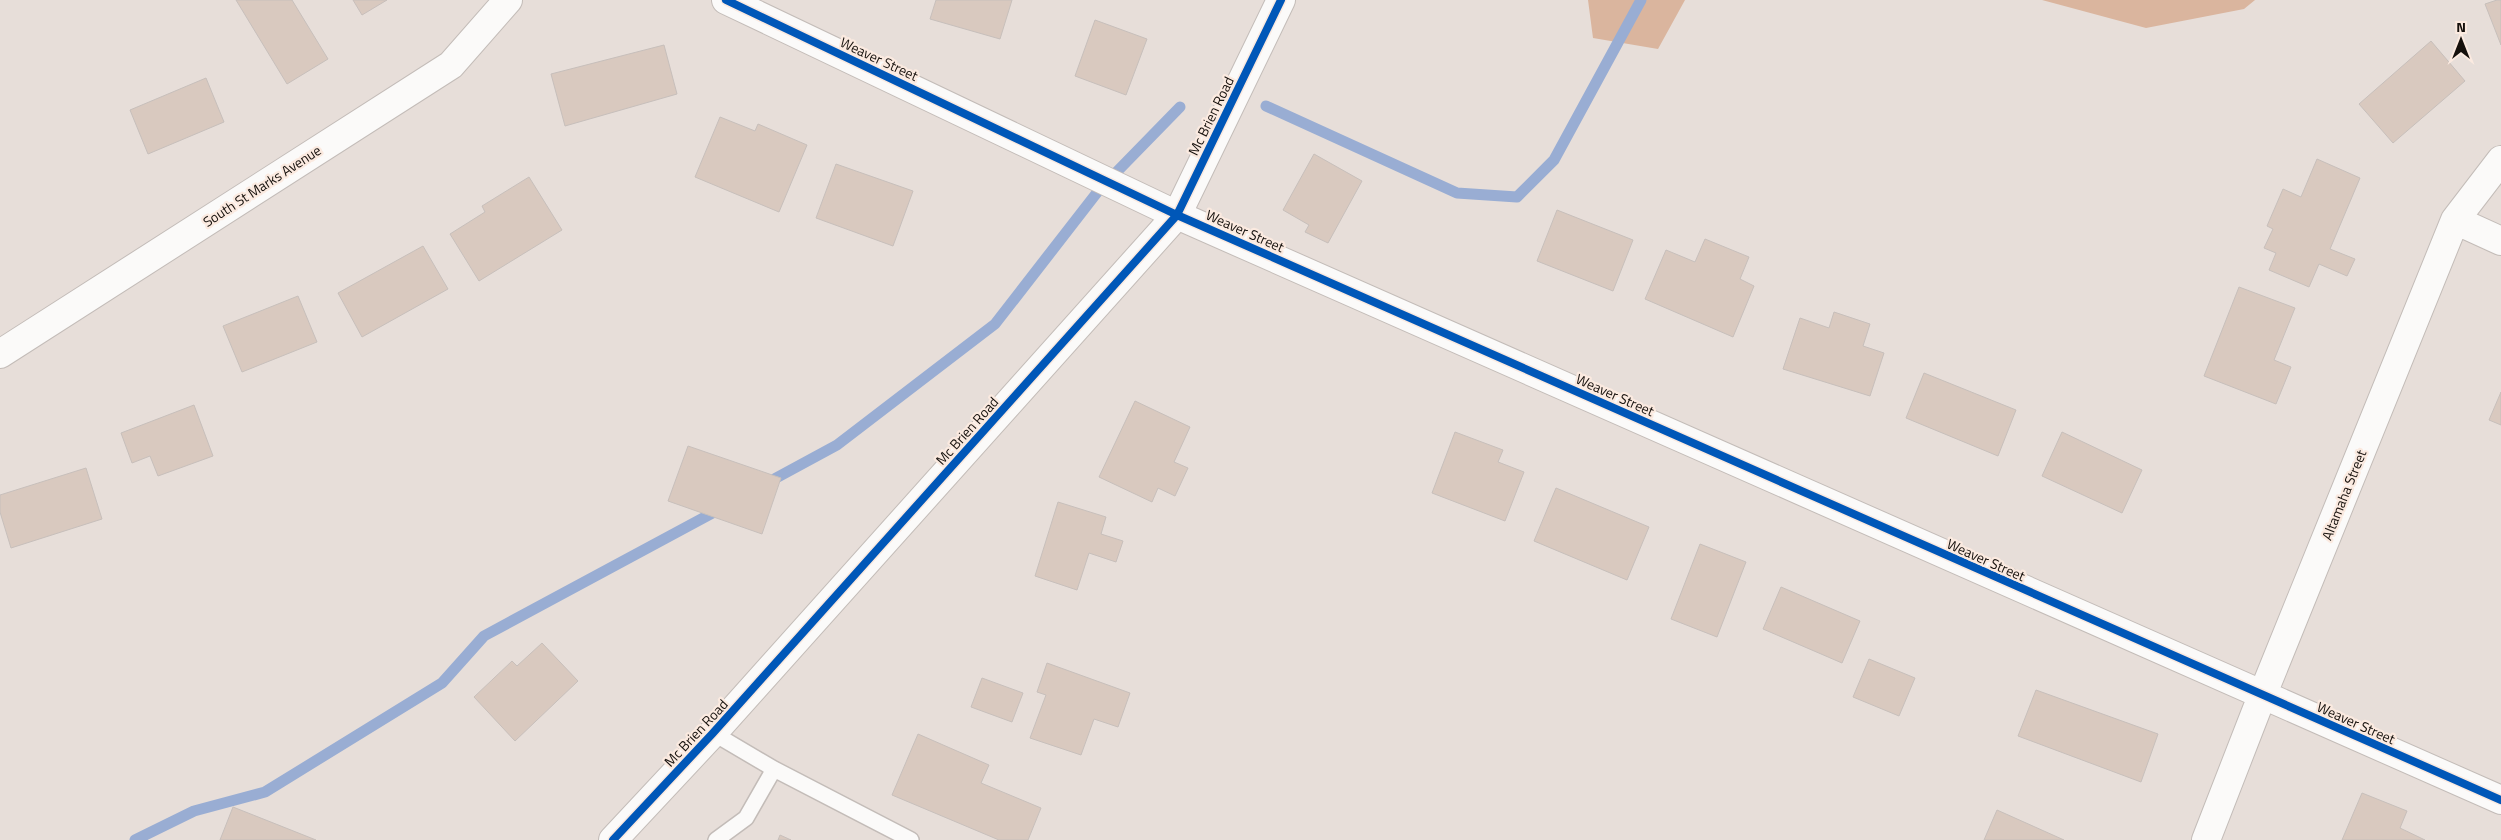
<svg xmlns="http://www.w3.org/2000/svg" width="2501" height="840" viewBox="0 0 2501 840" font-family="'Titillium Web',sans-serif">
<rect width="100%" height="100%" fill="#e7ded9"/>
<!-- forest -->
<path fill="#dab59e" d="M 1588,0 L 1685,0 L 1658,49 L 1593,38 Z
M 2042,0 L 2255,0 L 2244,9 L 2146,28 Z"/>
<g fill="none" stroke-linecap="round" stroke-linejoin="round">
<!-- stream -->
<path stroke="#99add3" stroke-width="11" d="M 1266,106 L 1457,193 L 1517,197 L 1554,160 L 1641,0
M 765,484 L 837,445 L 995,324 L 1099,190 L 1180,107
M 135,840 L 194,811 L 265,792 L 442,683 L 484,636 L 720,509"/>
</g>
<!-- building -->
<path fill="#d9c9bf" stroke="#c7bfbb" d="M 236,0 L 292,0 L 328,59 L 287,84 Z
M 353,0 L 387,0 L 362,15 Z
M 936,0 L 1012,0 L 1000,39 L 930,19 Z
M 2497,0 L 2501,0 L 2501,45 L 2485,4 Z
M 1095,20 L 1147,39 L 1126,95 L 1075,76 Z
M 2431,41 L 2465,81 L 2393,143 L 2359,104 Z
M 664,45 L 677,94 L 565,126 L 551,74 Z
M 206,78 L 224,122 L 148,154 L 130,110 Z
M 720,117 L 755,131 L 758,124 L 807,145 L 779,212 L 695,177 Z
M 1314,154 L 1362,181 L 1328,243 L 1305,232 L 1309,225 L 1283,210 Z
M 2317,159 L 2360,178 L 2330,249 L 2355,259 L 2347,276 L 2319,264 L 2309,287 L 2269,270 L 2276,253 L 2264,248 L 2273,229 L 2267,226 L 2283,189 L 2301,197 Z
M 836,164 L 913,191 L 893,246 L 816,218 Z
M 529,177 L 562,230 L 479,281 L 450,234 L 485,212 L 482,206 Z
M 1557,210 L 1633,240 L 1613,291 L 1537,261 Z
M 1705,239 L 1749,257 L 1740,279 L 1754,286 L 1733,337 L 1645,299 L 1666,250 L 1695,262 Z
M 423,246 L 448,289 L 362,337 L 338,293 Z
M 2239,287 L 2295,308 L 2274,360 L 2291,367 L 2276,404 L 2204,376 Z
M 298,296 L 317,342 L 242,372 L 223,326 Z
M 1834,312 L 1870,324 L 1863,346 L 1884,353 L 1870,396 L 1783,369 L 1800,318 L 1829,328 Z
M 1924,373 L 2016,410 L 1998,456 L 1906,418 Z
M 2501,392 L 2501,425 L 2489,420 Z
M 1135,401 L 1190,427 L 1174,462 L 1188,468 L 1175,496 L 1158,488 L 1152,502 L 1099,477 Z
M 194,405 L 213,456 L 158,476 L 150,456 L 132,463 L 121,433 Z
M 1455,432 L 1503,450 L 1498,462 L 1524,472 L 1505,521 L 1432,493 Z
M 2062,432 L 2142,470 L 2122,513 L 2042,476 Z
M 688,446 L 781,478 L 762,534 L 668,501 Z
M 86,468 L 102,519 L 11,548 L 0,512 L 0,495 Z
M 1556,488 L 1649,527 L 1627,580 L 1534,541 Z
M 1058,502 L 1106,517 L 1101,534 L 1123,541 L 1116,562 L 1089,553 L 1077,590 L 1035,576 Z
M 1700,544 L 1746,562 L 1717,637 L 1671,619 Z
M 1781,587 L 1860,621 L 1842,663 L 1763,629 Z
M 542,643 L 578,681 L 515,741 L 474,697 L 512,661 L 517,666 Z
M 1869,659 L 1915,678 L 1899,716 L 1853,697 Z
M 1047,663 L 1130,693 L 1118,727 L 1094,719 L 1081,755 L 1030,738 L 1046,695 L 1037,692 Z
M 982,678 L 1023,693 L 1012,722 L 971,707 Z
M 2036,690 L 2158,734 L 2141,782 L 2018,736 Z
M 918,734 L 989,765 L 981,783 L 1041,808 L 1028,840 L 999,840 L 892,795 Z
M 2362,793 L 2407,811 L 2400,828 L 2425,840 L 2342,840 Z
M 233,807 L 316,840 L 220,840 Z
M 1997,810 L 2064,840 L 1984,840 Z
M 780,835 L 791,840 L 778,840 Z"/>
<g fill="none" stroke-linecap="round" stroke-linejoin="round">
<defs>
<path id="lane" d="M 713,733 L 774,769 L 911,840
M 716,840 L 746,818 L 774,769"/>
<path id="street" d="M 726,0 L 1177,215 L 2501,800
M 2455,220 L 2501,241
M 0,354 L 451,65 L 508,0
M 2206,840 L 2262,696 L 2455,220 L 2501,160"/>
<path id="secondary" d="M 613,840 L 713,733 L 1177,215 L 1281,0"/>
</defs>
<!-- lane casing -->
<use href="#lane" stroke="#c3bcb8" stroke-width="18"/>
<!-- street casing -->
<use href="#street" stroke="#c3bcb8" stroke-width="30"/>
<!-- secondary casing -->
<use href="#secondary" stroke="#c3bcb8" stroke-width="30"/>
<!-- lane -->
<use href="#lane" stroke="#fbfaf9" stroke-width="15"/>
<!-- street -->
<use href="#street" stroke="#fbfaf9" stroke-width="28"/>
<!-- secondary -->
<use href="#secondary" stroke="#fbfaf9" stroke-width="28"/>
<defs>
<path id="cycleway" d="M 726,0 L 1177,215 L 2501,800
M 613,840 L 713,733 L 1177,215 L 1281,0"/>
</defs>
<!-- cycleway casing -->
<use href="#cycleway" stroke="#fbeae0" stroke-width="11"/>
<!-- cycleway -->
<use href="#cycleway" stroke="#0057b8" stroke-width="8"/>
</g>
<g text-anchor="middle" stroke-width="4.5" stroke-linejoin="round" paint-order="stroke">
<!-- street labels -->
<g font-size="14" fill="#15100c" stroke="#fbeae0">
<text transform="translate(879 59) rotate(25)" y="5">Weaver Street</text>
<text transform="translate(1211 116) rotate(-64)" y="5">Mc Brien Road</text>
<text transform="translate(262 186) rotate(-33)" y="5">South St Marks Avenue</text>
<text transform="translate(1245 231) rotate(24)" y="5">Weaver Street</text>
<text transform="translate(1615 395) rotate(24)" y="5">Weaver Street</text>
<text transform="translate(967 431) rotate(-48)" y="5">Mc Brien Road</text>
<text transform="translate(2344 495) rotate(-68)" y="5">Altamaha Street</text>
<text transform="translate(1986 560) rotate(24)" y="5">Weaver Street</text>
<text transform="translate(2356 723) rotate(24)" y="5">Weaver Street</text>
<text transform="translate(696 733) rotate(-47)" y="5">Mc Brien Road</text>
</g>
</g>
<!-- north arrow -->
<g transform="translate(2461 40)" stroke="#fbeae0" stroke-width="4" paint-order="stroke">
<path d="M0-4L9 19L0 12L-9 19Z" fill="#15100c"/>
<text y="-8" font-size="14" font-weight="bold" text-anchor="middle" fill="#15100c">N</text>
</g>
</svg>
